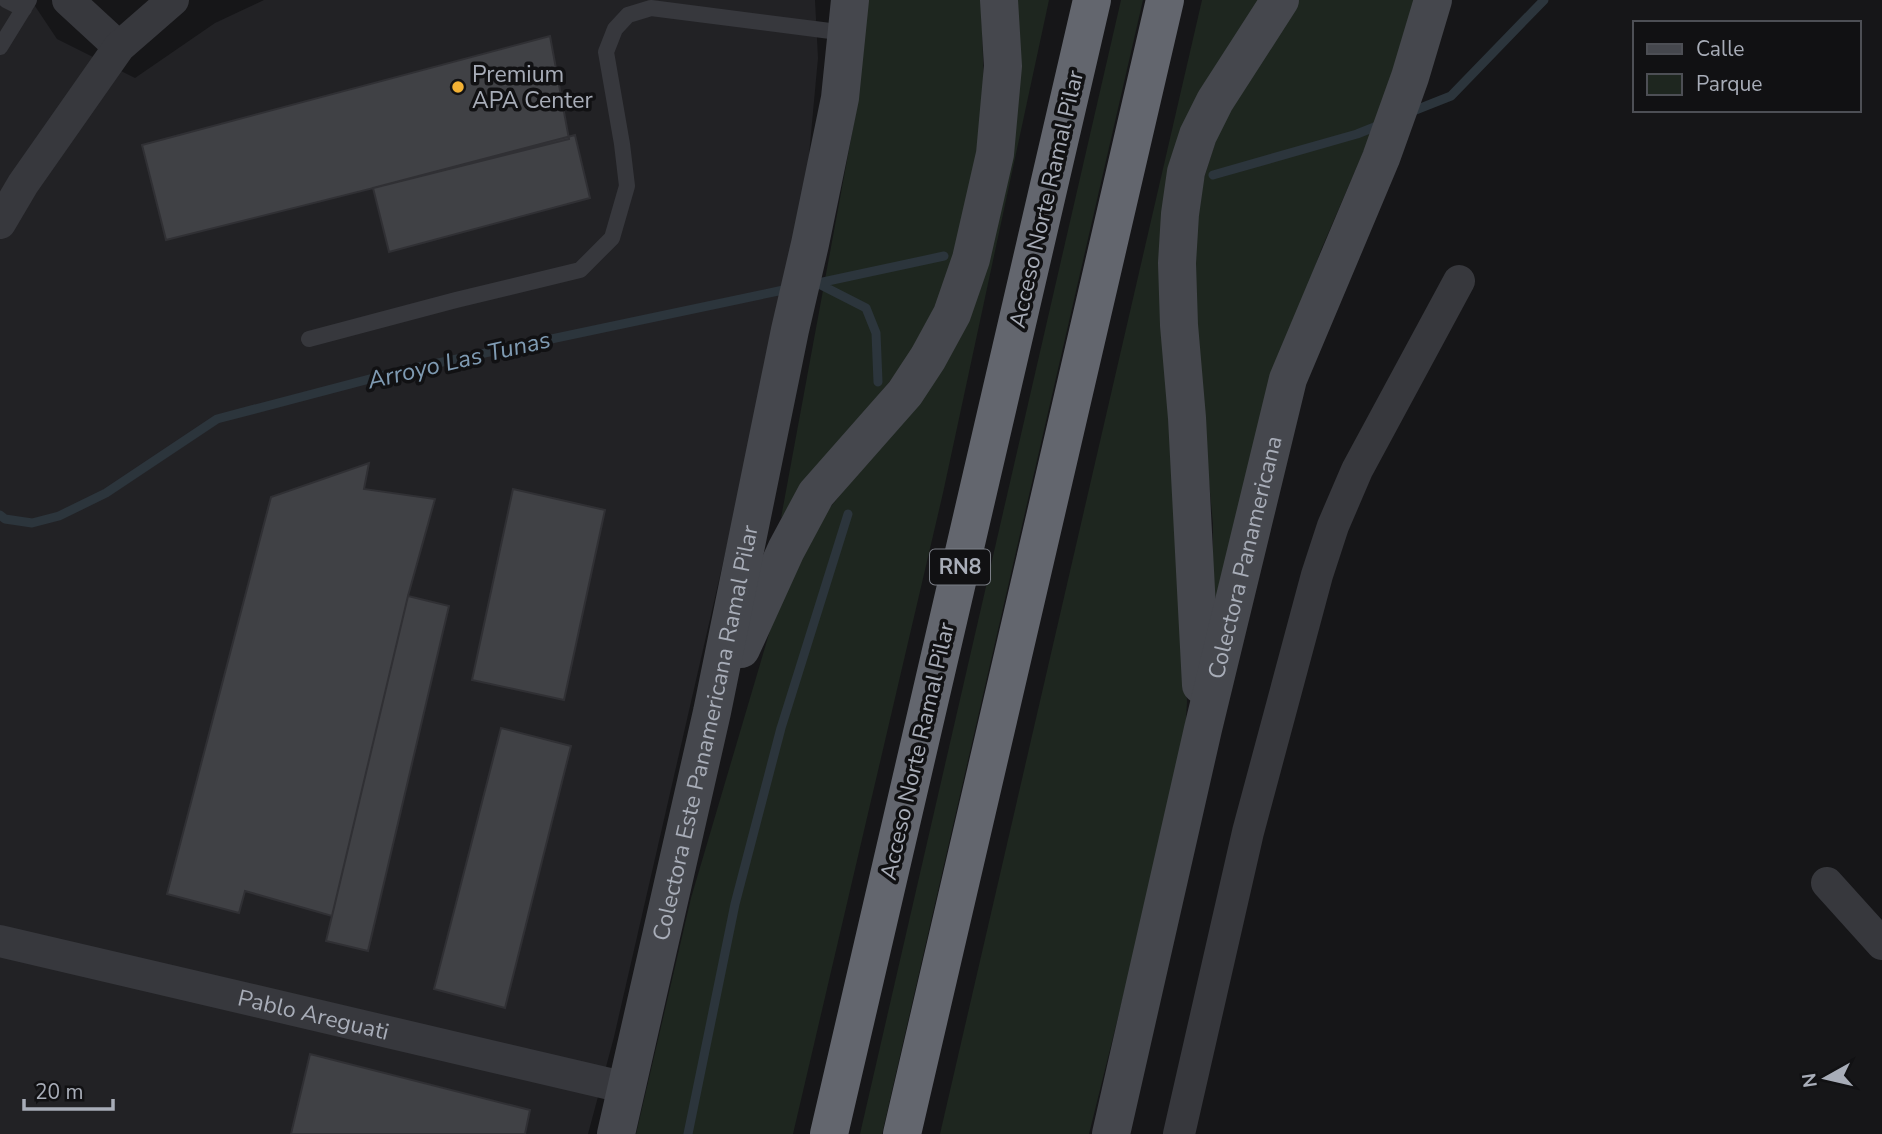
<svg xmlns="http://www.w3.org/2000/svg" width="1882" height="1134" viewBox="0 0 1882 1134" font-family="'Nunito Sans',sans-serif">
<rect width="100%" height="100%" fill="#161618"/>
<!-- built -->
<path fill="#222225" d="M 0,0 L 31,0 L 57,39 L 135,78 L 215,23 L 264,0 L 815,0 L 818,58 L 808,166 L 779,319 L 614,1037 L 588,1134 L 0,1134 Z"/>
<!-- green -->
<path fill="#1e261f" d="M 867,0 L 981,0 L 984,87 L 976,170 L 954,270 L 914,352 L 821,465 L 781,518 L 857,106 Z
M 1009,0 L 1049,0 L 943,493 L 793,1134 L 636,1134 L 691,898 L 771,627 L 809,533 L 933,382 Z
M 1121,0 L 1143,0 L 882,1134 L 860,1134 Z
M 1202,0 L 1262,0 L 1191,116 L 1184,621 L 1187,702 L 1184,752 L 1089,1134 L 940,1134 Z
M 1294,0 L 1415,0 L 1381,111 L 1321,250 L 1261,419 L 1213,609 L 1213,524 L 1189,273 L 1192,217 L 1227,104 Z"/>
<g fill="none" stroke-linecap="round" stroke-linejoin="round">
<!-- stream -->
<path stroke="#2c353c" stroke-width="9" d="M 1408,113 L 1451,96 L 1544,0
M 1213,175 L 1357,134 L 1382,124
M 817,283 L 866,308 L 876,333 L 878,382
M 809,285 L 944,256
M 0,515 L 5,519 L 32,523 L 59,516 L 106,493 L 217,419 L 400,371 L 788,289
M 688,1134 L 735,904 L 781,728 L 848,514"/>
</g>
<!-- building -->
<path fill="#404145" stroke="#303034" stroke-width="2" d="M 550,36 L 569,139 L 166,240 L 142,145 Z
M 575,135 L 590,198 L 389,252 L 373,188 Z
M 369,463 L 364,489 L 435,499 L 408,596 L 332,916 L 245,891 L 239,913 L 167,894 L 271,497 Z
M 513,489 L 605,510 L 564,700 L 472,680 Z
M 408,596 L 449,606 L 368,951 L 326,941 Z
M 501,728 L 571,746 L 505,1008 L 434,989 Z
M 310,1054 L 530,1110 L 525,1134 L 291,1134 Z"/>
<g fill="none" stroke-linecap="round" stroke-linejoin="round">
<!-- lane -->
<path stroke="#37383d" stroke-width="16" d="M 6,0 L 24,9
M 0,47 L 29,0
M 309,339 L 456,300 L 580,270 L 612,238 L 627,186 L 622,144 L 606,52 L 615,29 L 628,15 L 651,8 L 846,33"/>
<!-- street -->
<g stroke="#37383d" stroke-width="32">
<path d="M 68,0 L 119,47"/>
<path d="M 0,223 L 23,184 L 119,47 L 173,0"/>
<path d="M 1827,883 L 1882,944"/>
<path id="s1" d="M 0,941 L 627,1088"/>
<path d="M 1179,1134 L 1248,832 L 1317,575 L 1333,526 L 1357,470 L 1459,281"/>
</g>
<!-- secondary -->
<g stroke="#45474d" stroke-width="38">
<path d="M 741,649 L 786,550 L 816,494 L 905,393 L 928,358 L 952,314 L 971,259 L 995,154 L 1003,66 L 999,0"/>
<path d="M 1201,685 L 1187,418 L 1179,325 L 1177,263 L 1180,214 L 1186,172 L 1198,135 L 1215,101 L 1280,0"/>
<path id="s2" d="M 616,1134 L 712,712 L 790,330 L 810,244 L 840,98 L 850,0"/>
<path id="s3" d="M 1111,1134 L 1203,729 L 1288,379 L 1381,158 L 1410,77 L 1433,0"/>
</g>
<!-- highway -->
<path stroke="#63666e" stroke-width="38" d="M 829,1134 L 1092,0
M 902,1134 L 1165,0"/>
</g>
<!-- markers -->
<circle fill="#f2b134" stroke="#111113" stroke-width="2.5" cx="458" cy="87" r="7"/>
<g text-anchor="middle" stroke-width="7" stroke-linejoin="round" paint-order="stroke">
<!-- shield labels -->
<rect fill="#111113" stroke="#7b7e86" stroke-width="2" x="930" y="549.5" width="60" height="35" rx="5"/>
<g font-size="21" font-weight="bold" fill="#a8adb8">
<text x="960" y="574">RN8</text>
</g>
<!-- poi labels -->
<g font-size="23" fill="#a8adb8" stroke="#111113" text-anchor="start">
<text x="472" y="82">Premium<tspan x="472" dy="26">APA Center</tspan></text>
</g>
<!-- street labels -->
<g font-size="23" fill="#a8adb8" stroke="#111113">
<text transform="translate(1046 199) rotate(-77)" y="8">Acceso Norte Ramal Pilar</text>
<text dy="8" stroke="none"><textPath href="#s3" startOffset="592">Colectora Panamericana</textPath></text>
<text dy="8" stroke="none"><textPath href="#s2" startOffset="411">Colectora Este Panamericana Ramal Pilar</textPath></text>
<text transform="translate(917 751) rotate(-77)" y="8">Acceso Norte Ramal Pilar</text>
<text dy="8" stroke="none"><textPath href="#s1" startOffset="322">Pablo Areguati</textPath></text>
</g>
<!-- water labels -->
<g font-size="24" font-style="italic" fill="#7f9bb3" stroke="#111113">
<text transform="translate(459 360) rotate(-13)" y="8">Arroyo Las Tunas</text>
</g>
</g>
<!-- legend -->
<rect x="1633" y="21" width="228" height="91" fill="#111113" stroke="#4d4f55" stroke-width="2"/>
<rect x="1647" y="44" width="35" height="10" fill="#45474d" stroke="#4d4f55" stroke-width="2"/>
<text x="1696" y="56" font-size="21" fill="#a8adb8">Calle</text>
<rect x="1647" y="74" width="35" height="21" fill="#1e261f" stroke="#4d4f55" stroke-width="2"/>
<text x="1696" y="91" font-size="21" fill="#a8adb8">Parque</text>
<!-- north arrow -->
<g transform="translate(1826 1078) rotate(262)" stroke="#111113" stroke-width="5" paint-order="stroke">
<path d="M0-5L12 26L0 18L-12 26Z" fill="#a8adb8"/>
<text y="-10" font-size="19" font-weight="bold" text-anchor="middle" fill="#a8adb8">N</text>
</g>
<!-- scale -->
<path d="M24 1099v10h89v-10" fill="none" stroke="#a8adb8" stroke-width="3.5"/>
<text x="35" y="1099" font-size="21" fill="#a8adb8" stroke="#111113" stroke-width="5" paint-order="stroke">20 m</text>
</svg>
